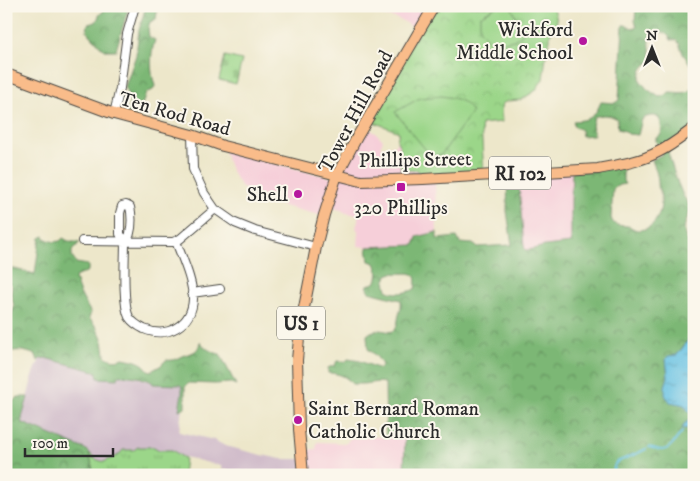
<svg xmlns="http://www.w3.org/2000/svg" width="700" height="481" viewBox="0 0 700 481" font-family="'IM FELL DW Pica',serif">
<defs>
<pattern id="grass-tufts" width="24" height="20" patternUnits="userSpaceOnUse" patternTransform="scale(1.25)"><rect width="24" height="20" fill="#9bd689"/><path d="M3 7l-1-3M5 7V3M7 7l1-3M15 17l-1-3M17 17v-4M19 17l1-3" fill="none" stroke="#86b876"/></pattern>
<pattern id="forest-crowns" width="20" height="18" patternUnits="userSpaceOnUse" patternTransform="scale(1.25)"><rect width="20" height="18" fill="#7cb775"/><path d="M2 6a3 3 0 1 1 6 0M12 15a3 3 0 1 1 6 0" fill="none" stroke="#669560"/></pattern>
<pattern id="cemetery-stones" width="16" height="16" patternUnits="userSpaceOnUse" patternTransform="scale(1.25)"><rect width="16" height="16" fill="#9bd689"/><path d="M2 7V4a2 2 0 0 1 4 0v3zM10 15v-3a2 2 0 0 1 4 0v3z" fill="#86b876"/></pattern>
<pattern id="park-crowns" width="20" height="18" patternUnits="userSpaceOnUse" patternTransform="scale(1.25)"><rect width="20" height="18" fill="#9bd689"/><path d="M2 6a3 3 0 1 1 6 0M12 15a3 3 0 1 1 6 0" fill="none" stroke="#86b876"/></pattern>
<pattern id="water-ripples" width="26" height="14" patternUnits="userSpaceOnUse" patternTransform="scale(1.25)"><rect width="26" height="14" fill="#65c1e3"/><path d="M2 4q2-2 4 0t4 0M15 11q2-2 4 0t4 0" fill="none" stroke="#539db8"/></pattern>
</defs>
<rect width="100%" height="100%" fill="#fbf7ec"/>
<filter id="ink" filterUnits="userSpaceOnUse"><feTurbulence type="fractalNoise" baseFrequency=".02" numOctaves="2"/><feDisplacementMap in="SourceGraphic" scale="10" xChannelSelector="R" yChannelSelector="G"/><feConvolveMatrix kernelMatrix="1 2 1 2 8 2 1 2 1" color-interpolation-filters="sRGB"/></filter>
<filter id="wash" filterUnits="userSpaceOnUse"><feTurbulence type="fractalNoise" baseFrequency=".0096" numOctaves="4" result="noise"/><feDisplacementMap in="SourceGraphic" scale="20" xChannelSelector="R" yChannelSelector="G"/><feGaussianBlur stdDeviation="1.12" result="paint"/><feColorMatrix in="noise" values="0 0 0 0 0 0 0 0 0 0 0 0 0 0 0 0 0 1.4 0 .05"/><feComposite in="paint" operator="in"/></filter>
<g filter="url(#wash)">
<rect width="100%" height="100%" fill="#ede7ca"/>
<!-- built -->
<path fill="#f6cfd9" d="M 342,6 L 433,6 L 418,31 L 405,22 L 395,18 L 345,8 Z
M 365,127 L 376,133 L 383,140 L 380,147 L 386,148 L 396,144 L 397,141 L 404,153 L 404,159 L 417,167 L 435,182 L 437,232 L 417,237 L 414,245 L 367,247 L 358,246 L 359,232 L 356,228 L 358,220 L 358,215 L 346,213 L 341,210 L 333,208 L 326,209 L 323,216 L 267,202 L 251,195 L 242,187 L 236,179 L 231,170 L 224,151 L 333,178 Z
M 572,172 L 571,200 L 572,244 L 545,246 L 529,250 L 525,250 L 524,246 L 518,175 Z
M 398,436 L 405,437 L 404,475 L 303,475 L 301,451 L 316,449 L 317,442 L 347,443 L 349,439 L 353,438 Z"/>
<!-- industrial -->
<path fill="#d1bdcb" d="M 45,358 L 94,371 L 97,373 L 119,376 L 125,375 L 148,380 L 152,382 L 153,384 L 180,385 L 182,387 L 182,393 L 179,409 L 182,409 L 179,432 L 214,440 L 225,446 L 262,455 L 281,459 L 302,459 L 303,475 L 253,475 L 238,470 L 222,470 L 221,466 L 181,456 L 172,450 L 123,450 L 119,455 L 104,462 L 95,459 L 87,450 L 23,423 L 22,418 L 33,375 L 40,359 Z"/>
<!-- grass -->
<path fill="url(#grass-tufts)" stroke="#63805a" d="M 138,447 L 154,447 L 159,450 L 172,450 L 181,456 L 185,458 L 183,475 L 94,475 L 89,452 L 95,459 L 104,462 L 119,455 L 123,450 L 134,450 Z"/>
<!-- forest -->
<path fill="url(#forest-crowns)" stroke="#547150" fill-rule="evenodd" d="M 105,6 L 129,6 L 116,50 L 104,50 L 87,31 L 88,24 L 96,22 L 100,14 L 103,12 Z
M 146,6 L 158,6 L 156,19 L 150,22 L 148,28 L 149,37 L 155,40 C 150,55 150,71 155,86 L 153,90 L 146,93 L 142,105 L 143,111 L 140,117 L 127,113 L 130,102 L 125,87 L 136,55 L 139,30 Z
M 636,6 L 694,6 L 694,69 L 683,54 L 679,43 L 676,40 L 671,40 C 668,32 656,28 651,36 C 648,42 651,54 652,61 C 643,65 640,71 640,80 L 647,89 L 659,97 L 666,95 L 669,92 C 680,92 690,96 694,83 L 694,132 L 668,152 C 672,166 676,180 682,193 C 684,199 690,203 690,210 C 690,214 687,218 686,221 C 682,230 685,240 692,246 L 694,245 L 694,334 C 687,340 682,348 677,355 L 668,357 L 666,359 L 668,377 L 665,386 L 681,403 L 684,405 L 692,416 L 690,420 L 685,423 L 682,429 L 694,428 L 694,475 L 404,475 L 405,437 L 398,436 L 384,437 L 386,434 L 385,383 C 376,381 370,384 361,384 C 358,384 355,384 352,384 C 347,376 337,373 328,373 L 328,368 L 335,365 L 337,361 L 345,362 L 348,359 L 360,361 L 380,369 L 382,365 C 379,358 374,354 368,349 L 367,335 C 368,334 372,331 374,331 C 386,327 395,340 398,320 C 399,312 402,309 401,300 L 369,292 L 367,285 L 375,283 C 379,276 378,269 375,263 L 369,261 L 367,247 L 414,245 L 417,237 L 437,232 L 437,239 L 457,237 L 460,243 L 473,244 L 477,247 L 512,245 L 507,211 L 508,175 L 518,175 L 524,246 L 525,250 L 529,250 L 545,246 L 571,243 L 571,200 L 572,172 L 623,168 L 623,181 L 625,184 L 619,185 L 613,189 L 611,218 C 614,227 619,225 627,226 C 631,226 634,230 638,230 C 659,231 666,201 658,187 C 659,177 655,168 652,160 L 663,154 L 656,141 L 656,138 L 661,135 C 663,119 658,111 642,119 L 638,135 L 628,134 L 625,131 L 618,129 L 617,119 C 610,114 602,114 594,117 L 592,125 L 594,135 L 582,136 L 581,130 L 574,126 L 573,121 C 590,120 594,118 601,102 L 615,103 L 619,100 L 623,25 L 625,25 L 632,28 L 637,26 L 635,21 ZM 392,273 C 408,275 419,267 415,289 C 407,293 394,295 387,290 L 385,281 L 387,275 Z
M 44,236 L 46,239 L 54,242 L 60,241 L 63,238 L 70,242 L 80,242 L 72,251 L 72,257 L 76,263 L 88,265 L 88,271 L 75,277 C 77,290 84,301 91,313 L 89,318 C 100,330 104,339 105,356 C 111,360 116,361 123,358 C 132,360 143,361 148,370 L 151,371 L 160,366 L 166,360 C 173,361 176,359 182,356 C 191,352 198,354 200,342 C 204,348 213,353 220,354 L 236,385 L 231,383 L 215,384 L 189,383 L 185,387 L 185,407 L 182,409 L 179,410 L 182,393 L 182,387 L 180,385 L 153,384 L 152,382 C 143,377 129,375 119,376 L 118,379 L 98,378 L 97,373 L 94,371 L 45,358 L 40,359 L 38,361 L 36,355 C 25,351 16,348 6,354 L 6,321 L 11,318 L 14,306 L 11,294 L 12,286 L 6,280 L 6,267 L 35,274 L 40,238 Z
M 18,397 L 28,397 L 22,418 L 23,423 L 87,450 L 89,452 L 94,475 L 6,475 L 6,417 C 11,413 12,406 12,401 L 15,400 Z"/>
<!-- cemetery -->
<path fill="url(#cemetery-stones)" stroke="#63805a" d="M 225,56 L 242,60 L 236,84 L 219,80 Z"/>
<!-- park -->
<path fill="url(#park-crowns)" stroke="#63805a" d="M 433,6 L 554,6 L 554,8 L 557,20 L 555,29 L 550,34 L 550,40 L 547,49 L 543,79 L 535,91 L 521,100 L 507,101 L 502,104 L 501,108 L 502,122 L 481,124 L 484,176 L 421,179 L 418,170 L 401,171 L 399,154 L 400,154 L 400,147 L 397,141 L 399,132 L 371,121 L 375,112 L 381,107 L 376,103 Z"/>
<!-- pitch -->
<path fill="#9bd689" stroke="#63805a" d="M 497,6 L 511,6 L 523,33 L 514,40 L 497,43 L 488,40 L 480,30 L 480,16 Z
M 441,96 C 455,98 464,99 472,112 L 441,155 L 430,155 L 395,112 L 420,98 Z"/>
<!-- water -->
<path fill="url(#water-ripples)" stroke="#487687" d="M 694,334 L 694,428 L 682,429 L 685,423 L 690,420 L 692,416 L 684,405 L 670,402 L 665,395 L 665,386 L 668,377 L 666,359 L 668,356 L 677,355 C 683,348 687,340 694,334 Z"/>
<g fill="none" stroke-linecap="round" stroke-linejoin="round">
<!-- stream -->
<path stroke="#65c1e3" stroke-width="2" d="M 693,262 L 694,262
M 649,447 C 653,448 658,450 662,450 C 670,450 677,438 682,432
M 612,475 L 615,464 L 617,462 L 638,453 L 646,449"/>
</g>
</g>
<g filter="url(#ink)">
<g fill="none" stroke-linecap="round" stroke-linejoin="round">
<defs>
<path id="minor" d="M 114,114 L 120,88 L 127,34 L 135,6
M 192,135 L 193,169 L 204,193 L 215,209 L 235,223 L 255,231 L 316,247
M 126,205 L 130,207 C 132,214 132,226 130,233 C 130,235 127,240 125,241 L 120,234 L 120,213 L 122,206 Z
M 82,241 L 173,242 L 180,239 L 215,209
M 125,241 C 125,258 122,303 129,317 C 133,323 138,326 144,329 C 167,339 192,325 193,299 C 193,281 182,258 176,241
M 192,293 L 220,289"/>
<path id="major" d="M 6,74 L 114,114 L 192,135 L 223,146 L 361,181 L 423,179 L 598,169 C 618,165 640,162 658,152 C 671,146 682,137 694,128
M 303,475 L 299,429 L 297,360 L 300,328 L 316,247 L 324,215 L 337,175 L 357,137 L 434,6"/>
</defs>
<!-- minor casing -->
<use href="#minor" stroke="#484743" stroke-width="10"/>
<!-- major casing -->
<use href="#major" stroke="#484743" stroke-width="12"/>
<!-- minor -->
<use href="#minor" stroke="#fff" stroke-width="8"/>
<!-- major -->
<use href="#major" stroke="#f9bc8a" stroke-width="10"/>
</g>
</g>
<!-- markers -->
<g fill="#b5179e" stroke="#fbf7ec" stroke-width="2">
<circle cx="583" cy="41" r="5"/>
<rect x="396" y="182" width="10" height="10" rx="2.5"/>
<circle cx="298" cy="194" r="5"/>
<circle cx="298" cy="420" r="5"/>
</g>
<g text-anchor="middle" stroke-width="4" stroke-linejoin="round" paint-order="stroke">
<!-- shield labels -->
<g fill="#fbf7ec" stroke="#696865" stroke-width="1">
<rect x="489" y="156.5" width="62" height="33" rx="4"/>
<rect x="277" y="306.5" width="48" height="33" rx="4"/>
</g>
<g font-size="19" font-weight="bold" fill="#2b2b2b">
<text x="520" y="180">RI 102</text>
<text x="301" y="330">US 1</text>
</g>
<!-- poi labels -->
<g font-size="20" fill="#2b2b2b" stroke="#fbf7ec" text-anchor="end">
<text x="573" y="36">Wickford<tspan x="573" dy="23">Middle School</tspan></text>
<text x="288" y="201">Shell</text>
<text x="401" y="214" text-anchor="middle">320 Phillips</text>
<text x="308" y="415" text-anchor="start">Saint Bernard Roman<tspan x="308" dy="23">Catholic Church</tspan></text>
</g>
<!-- street labels -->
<g font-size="20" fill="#2b2b2b" stroke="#fbf7ec">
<text transform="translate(355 111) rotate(-62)" y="7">Tower Hill Road</text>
<text transform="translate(175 113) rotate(16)" y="7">Ten Rod Road</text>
<text transform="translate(415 159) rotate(-1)" y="7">Phillips Street</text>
</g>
</g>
<!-- margin -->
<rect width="700" height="481" fill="none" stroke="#fbf7ec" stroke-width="25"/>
<!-- north arrow -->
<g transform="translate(652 48)" stroke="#fbf7ec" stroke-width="4" paint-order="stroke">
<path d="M0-4L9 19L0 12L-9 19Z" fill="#2b2b2b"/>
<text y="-8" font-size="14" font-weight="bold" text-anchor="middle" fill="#2b2b2b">N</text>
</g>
<!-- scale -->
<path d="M25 448v8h88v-8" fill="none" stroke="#2b2b2b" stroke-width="2.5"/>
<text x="32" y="448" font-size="15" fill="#2b2b2b" stroke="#fbf7ec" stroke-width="4" paint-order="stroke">100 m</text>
</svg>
